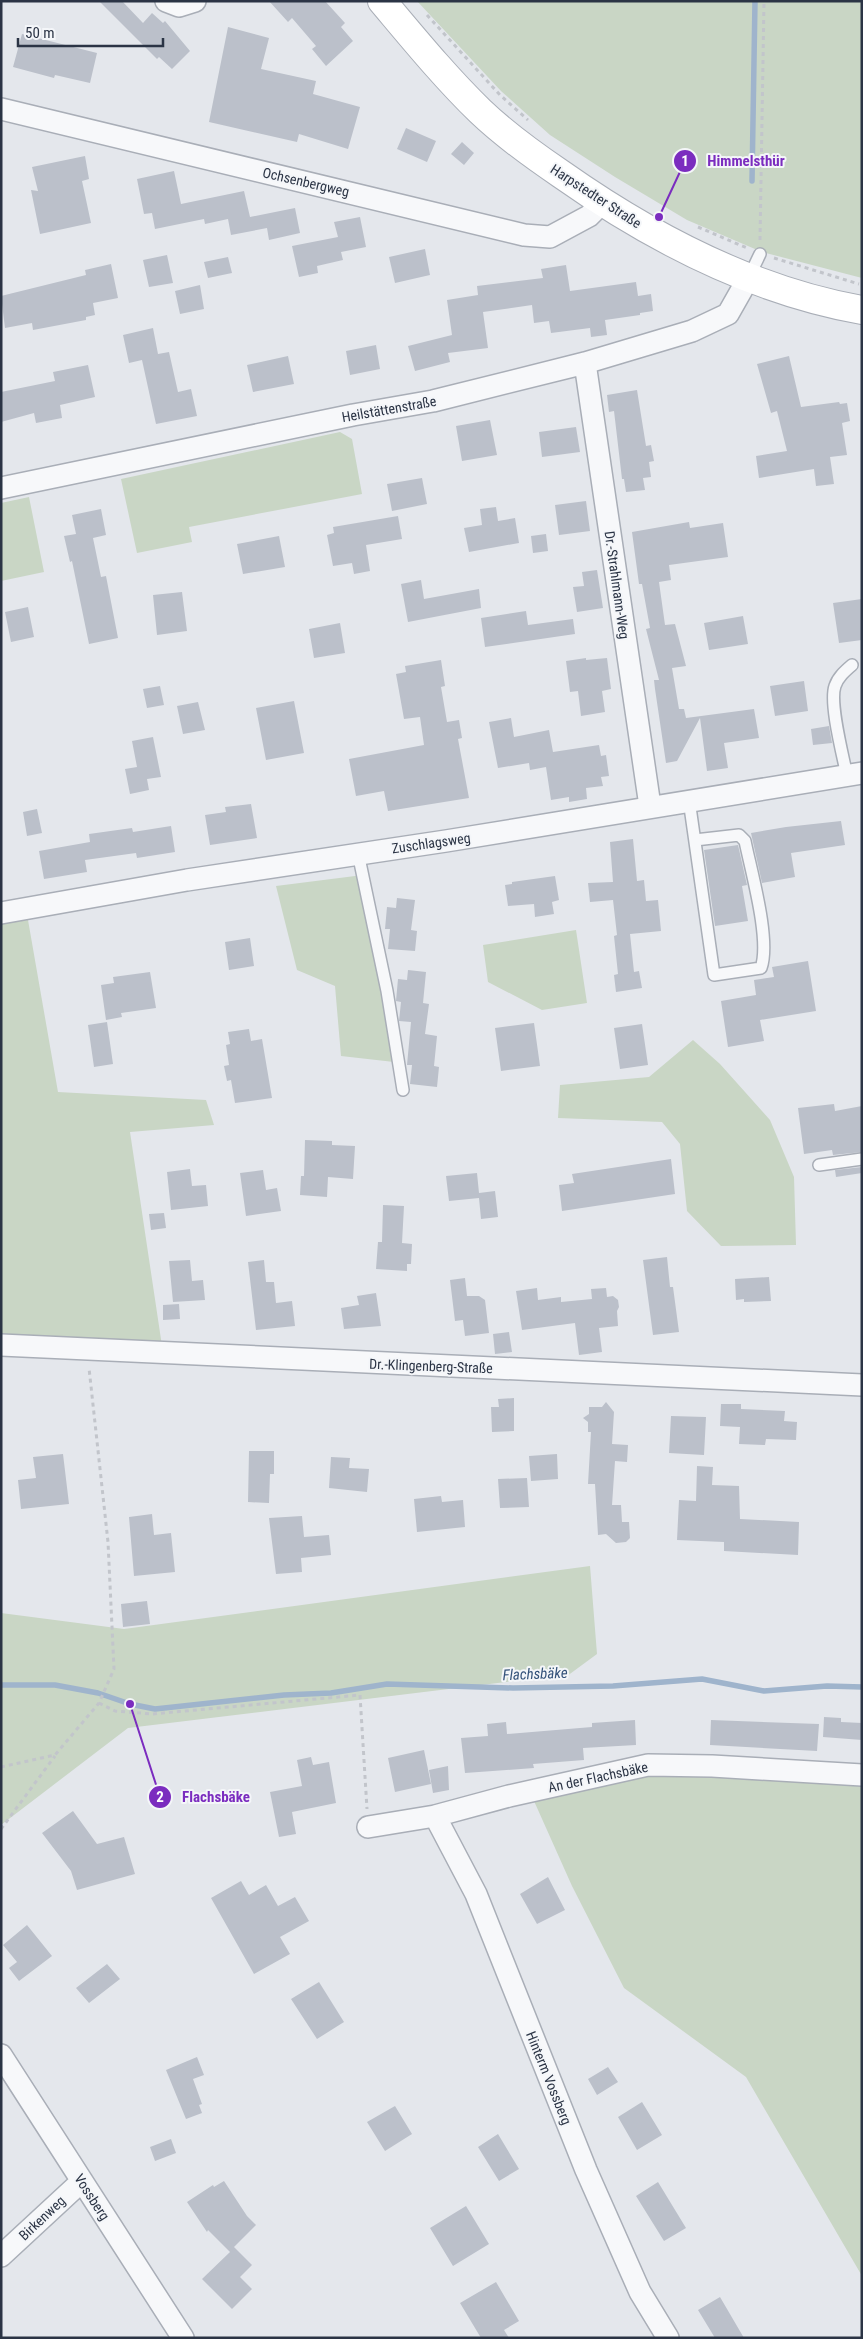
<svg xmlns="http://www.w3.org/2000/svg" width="863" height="2339" viewBox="0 0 863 2339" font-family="'Roboto Condensed',sans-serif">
<rect width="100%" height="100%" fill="#e4e7ec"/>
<!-- green -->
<path fill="#c9d6c5" d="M 417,1 L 862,1 L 862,278 L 762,252 L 687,220 L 615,177 L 550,135 L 501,91 Z
M 340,432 L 352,439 L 362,494 L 189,527 L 192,542 L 137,553 L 121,479 Z
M 29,497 L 44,572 L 1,581 L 1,503 Z
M 363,875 L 394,1062 L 341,1056 L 335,986 L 297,970 L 276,886 Z
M 28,920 L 58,1092 L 206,1100 L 214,1125 L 130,1132 L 162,1346 L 1,1337 L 1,924 Z
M 576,930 L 587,1003 L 542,1010 L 488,982 L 483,945 Z
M 693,1040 L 720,1064 L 770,1120 L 794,1177 L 796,1245 L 721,1246 L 687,1211 L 680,1144 L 662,1122 L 558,1118 L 560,1085 L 649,1077 Z
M 590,1566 L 597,1654 L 563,1679 L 522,1680 L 128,1728 L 1,1825 L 1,1613 L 124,1629 Z
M 652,1772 L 862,1782 L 862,2276 L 746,2077 L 624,1988 L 572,1886 L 534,1801 Z"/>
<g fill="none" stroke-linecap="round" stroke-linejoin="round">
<!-- stream -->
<path stroke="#9fb4cc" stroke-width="5.5" d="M 752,181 L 755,1
M 1,1685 L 55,1685 L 98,1693 L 130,1704 L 155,1709 L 284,1695 L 331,1693 L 387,1684 L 513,1688 L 613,1686 L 702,1679 L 764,1691 L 827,1686 L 862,1687"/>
</g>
<!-- building -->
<path fill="#bbc0ca" d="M 99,1 L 122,1 L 143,23 L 152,13 L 163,23 L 165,21 L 190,51 L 172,69 L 159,57 L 157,59 Z
M 269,1 L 325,1 L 345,23 L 341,27 L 353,41 L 326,66 L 312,49 L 316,46 L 292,18 L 288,22 Z
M 228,27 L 269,38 L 261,69 L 316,81 L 313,94 L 360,107 L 348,149 L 299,134 L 297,142 L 209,122 Z
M 22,34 L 97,53 L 90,83 L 55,75 L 54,78 L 13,67 Z
M 406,128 L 436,141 L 427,162 L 397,149 Z
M 462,142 L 474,153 L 464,165 L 451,154 Z
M 85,156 L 89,179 L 82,181 L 91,223 L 40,234 L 31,190 L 38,191 L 32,167 Z
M 174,171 L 181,204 L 244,191 L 250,217 L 295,208 L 300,233 L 269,240 L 267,228 L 231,235 L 228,219 L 205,224 L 204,219 L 155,229 L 152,213 L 144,214 L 137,179 Z
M 360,217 L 366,247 L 341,252 L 343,260 L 317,266 L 318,273 L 299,277 L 292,246 L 338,237 L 334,222 Z
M 425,249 L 430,275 L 395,283 L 389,257 Z
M 167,255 L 173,283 L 149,287 L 143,260 Z
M 228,257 L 232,273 L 208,278 L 204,262 Z
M 111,264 L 118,298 L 93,303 L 95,315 L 86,317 L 86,320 L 33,330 L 32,323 L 5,328 L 1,296 L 86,275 L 85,270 Z
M 566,265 L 570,291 L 636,282 L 638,296 L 651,294 L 653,311 L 640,313 L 640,315 L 605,320 L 607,335 L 591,337 L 590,328 L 551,333 L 549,321 L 534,323 L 532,305 L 483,312 L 488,348 L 448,353 L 450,362 L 415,371 L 408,346 L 452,335 L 447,300 L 478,295 L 477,286 L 543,278 L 541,269 Z
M 200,285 L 204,309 L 180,314 L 175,291 Z
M 153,328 L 158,354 L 169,352 L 178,392 L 191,389 L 197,416 L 156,424 L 142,360 L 129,363 L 123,335 Z
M 376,345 L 380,369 L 350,375 L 346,351 Z
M 288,356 L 294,384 L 253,392 L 247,365 Z
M 789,356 L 801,407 L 839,402 L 840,404 L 847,403 L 850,421 L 842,423 L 847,455 L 830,457 L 834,484 L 816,486 L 814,469 L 759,478 L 756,456 L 787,451 L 777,411 L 771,413 L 757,364 Z
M 88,365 L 95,397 L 60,405 L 62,418 L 36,423 L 34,413 L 1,422 L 1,392 L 55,381 L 53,372 Z
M 637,390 L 646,446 L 651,445 L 654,461 L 649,462 L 651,477 L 643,478 L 645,490 L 626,492 L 624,479 L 622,479 L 614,411 L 609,412 L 607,395 Z
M 490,420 L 497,455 L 462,461 L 456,426 Z
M 576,427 L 580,452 L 542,457 L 539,432 Z
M 422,478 L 427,504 L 392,511 L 387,484 Z
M 586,501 L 590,531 L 559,535 L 555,505 Z
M 496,507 L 498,521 L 515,518 L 519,543 L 469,552 L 464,528 L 482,525 L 480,509 Z
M 101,509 L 106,535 L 93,538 L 101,577 L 106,576 L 118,638 L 89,644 L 72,561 L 70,562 L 64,536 L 76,534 L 72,515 Z
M 398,516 L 402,539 L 366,545 L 370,571 L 354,574 L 352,563 L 333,566 L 327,535 L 334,533 L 333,527 Z
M 689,522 L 690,528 L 723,523 L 728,557 L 669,565 L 671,580 L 659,582 L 665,625 L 675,624 L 686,666 L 672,668 L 679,709 L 684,709 L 686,718 L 754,709 L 759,738 L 724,743 L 728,768 L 707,771 L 700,718 L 677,761 L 666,763 L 655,689 L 654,680 L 659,680 L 646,629 L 650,628 L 642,584 L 639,584 L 632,532 Z
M 546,534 L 548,551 L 533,553 L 531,536 Z
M 279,536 L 285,567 L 243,574 L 237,544 Z
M 597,570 L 603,608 L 577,612 L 573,587 L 584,586 L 582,572 Z
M 421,580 L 424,599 L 479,589 L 481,608 L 408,622 L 401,584 Z
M 182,592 L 187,631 L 157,635 L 153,595 Z
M 862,599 L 862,640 L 839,643 L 833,603 Z
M 28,607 L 34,637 L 11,642 L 5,612 Z
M 526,611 L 528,625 L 573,619 L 575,634 L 485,647 L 481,618 Z
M 743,616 L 748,644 L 709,650 L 704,623 Z
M 340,623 L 345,653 L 314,658 L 309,629 Z
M 586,658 L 586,660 L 607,658 L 611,689 L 602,691 L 605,712 L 581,716 L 578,691 L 570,692 L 566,661 Z
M 441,660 L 445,686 L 441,687 L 447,722 L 459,720 L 462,738 L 458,739 L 469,798 L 388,811 L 384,791 L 356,796 L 349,759 L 424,745 L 420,717 L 404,719 L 396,674 L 406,672 L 405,666 Z
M 804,681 L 808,711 L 775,716 L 770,686 Z
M 160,686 L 164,705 L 147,708 L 143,689 Z
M 294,701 L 304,753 L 266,760 L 256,708 Z
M 198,702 L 205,730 L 183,734 L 177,706 Z
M 511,718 L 514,737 L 549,730 L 553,752 L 599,745 L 601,756 L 606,755 L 609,776 L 601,777 L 603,786 L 586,788 L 587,799 L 569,802 L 569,797 L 551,800 L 546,767 L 530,770 L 529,763 L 498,768 L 489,722 Z
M 829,726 L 832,743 L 813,745 L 811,729 Z
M 153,737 L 161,777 L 147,779 L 149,790 L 130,794 L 125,769 L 137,767 L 132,741 Z
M 251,804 L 257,838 L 210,845 L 205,815 L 226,812 L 225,807 Z
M 37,809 L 42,833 L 27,836 L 23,812 Z
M 841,821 L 845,845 L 791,853 L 795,877 L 762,883 L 751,833 L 786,827 Z
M 171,826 L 175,852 L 137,858 L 136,853 L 85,860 L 87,872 L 44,879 L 39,851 L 90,842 L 89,834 L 132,828 L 133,832 Z
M 633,839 L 637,881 L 644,880 L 646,901 L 658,900 L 661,931 L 630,934 L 634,972 L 639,971 L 642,988 L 616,992 L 614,975 L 618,974 L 614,936 L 617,935 L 613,900 L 590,902 L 588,883 L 613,882 L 610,842 Z
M 738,845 L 747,885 L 742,886 L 748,921 L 715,926 L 704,850 Z
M 555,876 L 559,900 L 552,902 L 554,914 L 535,917 L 534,904 L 508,906 L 505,885 L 512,884 L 512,882 Z
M 397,898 L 415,900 L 411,930 L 417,931 L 415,951 L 388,949 L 390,929 L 385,929 L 387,907 L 396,908 Z
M 250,938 L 254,966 L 229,970 L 225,942 Z
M 808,961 L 816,1011 L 760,1020 L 764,1041 L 728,1047 L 721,1001 L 756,995 L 754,980 L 774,977 L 772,967 Z
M 408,970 L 426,972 L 423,1003 L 429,1004 L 425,1034 L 437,1036 L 434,1066 L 439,1067 L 437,1087 L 410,1084 L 412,1065 L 407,1065 L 411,1022 L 399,1021 L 401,1002 L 396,1001 L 398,979 L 407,980 Z
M 150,972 L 156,1008 L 121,1013 L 122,1017 L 106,1020 L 101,985 L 114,983 L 113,977 Z
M 107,1022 L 113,1064 L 94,1067 L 88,1025 Z
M 534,1023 L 540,1066 L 501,1071 L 495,1028 Z
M 642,1024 L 648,1065 L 620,1069 L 614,1028 Z
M 249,1029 L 251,1041 L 262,1039 L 272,1098 L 235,1103 L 231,1080 L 227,1081 L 224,1066 L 229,1065 L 226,1045 L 230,1044 L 228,1032 Z
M 834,1104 L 835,1111 L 862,1106 L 862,1152 L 833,1155 L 832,1150 L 804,1154 L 798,1108 Z
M 305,1140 L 332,1141 L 332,1145 L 355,1146 L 353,1179 L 328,1177 L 327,1197 L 300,1195 L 301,1176 L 304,1176 Z
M 671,1159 L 675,1194 L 562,1211 L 559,1185 L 574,1183 L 572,1174 Z
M 862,1167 L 862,1173 L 836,1177 L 835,1170 Z
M 190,1169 L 192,1186 L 206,1185 L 208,1206 L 171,1210 L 167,1172 Z
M 263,1170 L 266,1190 L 277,1188 L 281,1211 L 246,1216 L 240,1173 Z
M 477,1173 L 479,1193 L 495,1191 L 498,1217 L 481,1219 L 479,1198 L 449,1201 L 446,1176 Z
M 383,1205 L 404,1206 L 402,1243 L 412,1244 L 411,1264 L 407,1264 L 407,1271 L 376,1269 L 378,1242 L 382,1242 Z
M 164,1213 L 166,1228 L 151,1230 L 149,1214 Z
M 667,1257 L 670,1287 L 673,1287 L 679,1332 L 653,1335 L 643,1260 Z
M 190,1260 L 192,1281 L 203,1280 L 205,1300 L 173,1302 L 169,1261 Z
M 264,1260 L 266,1282 L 274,1282 L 276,1303 L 292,1301 L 295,1326 L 256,1330 L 248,1262 Z
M 769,1277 L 771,1301 L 744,1302 L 744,1299 L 736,1300 L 735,1279 Z
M 465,1278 L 467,1296 L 479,1296 L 485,1300 L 489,1333 L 465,1336 L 463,1320 L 455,1321 L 450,1280 Z
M 537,1288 L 538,1300 L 561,1297 L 561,1302 L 592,1299 L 591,1289 L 606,1288 L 607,1297 L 613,1296 L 618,1300 L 619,1307 L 617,1311 L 618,1326 L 599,1328 L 602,1352 L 579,1355 L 575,1323 L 522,1330 L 516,1291 Z
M 376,1293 L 381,1326 L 344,1329 L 341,1308 L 359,1305 L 357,1296 Z
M 179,1304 L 180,1319 L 163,1320 L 163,1305 Z
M 509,1332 L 512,1352 L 495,1354 L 493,1334 Z
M 514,1398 L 514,1431 L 492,1432 L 491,1407 L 499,1407 L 498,1399 Z
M 606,1402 L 614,1412 L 612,1444 L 628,1445 L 627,1462 L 615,1461 L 612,1505 L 621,1505 L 622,1522 L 629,1522 L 630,1538 L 626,1542 L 616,1543 L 606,1534 L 598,1535 L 595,1484 L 588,1484 L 591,1432 L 588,1432 L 588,1422 L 583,1418 L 589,1414 L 589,1407 L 602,1407 Z
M 721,1404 L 741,1404 L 741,1409 L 785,1411 L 784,1421 L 797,1422 L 796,1440 L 766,1439 L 765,1445 L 739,1444 L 740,1427 L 720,1426 Z
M 671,1416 L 706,1417 L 704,1455 L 669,1453 Z
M 249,1451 L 274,1451 L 274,1474 L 270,1474 L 269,1503 L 248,1502 Z
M 63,1454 L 69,1504 L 21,1509 L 18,1480 L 36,1478 L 33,1457 Z
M 557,1454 L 558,1479 L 531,1481 L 529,1456 Z
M 331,1457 L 350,1458 L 349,1468 L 369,1469 L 367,1492 L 329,1488 Z
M 697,1466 L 713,1467 L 712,1485 L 739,1486 L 740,1519 L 799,1522 L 798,1555 L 724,1551 L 724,1542 L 677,1540 L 679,1500 L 696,1501 Z
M 527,1478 L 529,1507 L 500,1508 L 498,1479 Z
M 441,1496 L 442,1502 L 463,1500 L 465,1527 L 417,1532 L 414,1499 Z
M 152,1514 L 154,1535 L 171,1533 L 175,1572 L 134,1576 L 129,1517 Z
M 302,1516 L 304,1537 L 329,1535 L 331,1555 L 301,1558 L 302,1572 L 276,1574 L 269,1518 Z
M 147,1601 L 150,1624 L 123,1627 L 121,1604 Z
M 824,1717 L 841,1718 L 841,1722 L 862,1723 L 862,1740 L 823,1737 Z
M 635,1720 L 636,1745 L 583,1748 L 584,1760 L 533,1764 L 534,1768 L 465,1773 L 461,1738 L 488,1736 L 487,1724 L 506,1722 L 507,1734 L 592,1727 L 592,1723 Z
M 711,1720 L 819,1724 L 817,1751 L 710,1745 Z
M 424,1750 L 431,1784 L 395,1792 L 388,1758 Z
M 311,1757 L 313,1765 L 329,1762 L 336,1803 L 292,1812 L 296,1834 L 279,1837 L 270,1792 L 302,1786 L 297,1760 Z
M 448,1766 L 449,1790 L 433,1793 L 429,1770 Z
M 73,1811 L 97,1844 L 124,1837 L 135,1874 L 77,1890 L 71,1871 L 42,1833 Z
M 548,1877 L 565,1910 L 537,1924 L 520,1894 Z
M 241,1881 L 249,1895 L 266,1885 L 278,1906 L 295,1897 L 309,1921 L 280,1937 L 290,1954 L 254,1974 L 211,1898 Z
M 27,1925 L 52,1956 L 19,1981 L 9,1968 L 17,1962 L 3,1945 Z
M 107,1964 L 120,1979 L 89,2003 L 76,1988 Z
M 319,1982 L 344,2022 L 317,2039 L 291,1999 Z
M 197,2057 L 204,2075 L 193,2079 L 202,2104 L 199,2105 L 202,2113 L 186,2119 L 166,2070 Z
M 608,2067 L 618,2082 L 597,2095 L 588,2079 Z
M 642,2102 L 662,2135 L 637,2150 L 618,2117 Z
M 395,2106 L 412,2134 L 385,2151 L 367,2122 Z
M 498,2134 L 519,2169 L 499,2181 L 478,2147 Z
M 171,2139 L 176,2153 L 155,2161 L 150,2147 Z
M 224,2181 L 247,2216 L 256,2225 L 234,2247 L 252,2265 L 240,2277 L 252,2289 L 232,2309 L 202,2279 L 230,2252 L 208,2230 L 207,2232 L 187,2202 L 213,2185 L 214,2187 Z
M 658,2182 L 686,2228 L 664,2241 L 636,2196 Z
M 466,2206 L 489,2244 L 453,2266 L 430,2228 Z
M 496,2282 L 519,2321 L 504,2330 L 509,2338 L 481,2338 L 460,2303 Z
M 720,2297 L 744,2338 L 715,2338 L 698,2310 Z"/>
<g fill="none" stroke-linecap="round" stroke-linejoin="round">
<defs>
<path id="lane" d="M 749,277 L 760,254
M 847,776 C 843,756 829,703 835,686 C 838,677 845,671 852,665
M 689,800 L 714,975 L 761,968 C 771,940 751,871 745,841 L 739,835 L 695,840
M 358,853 L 387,991 L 403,1090
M 819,1165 L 862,1159"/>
<path id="street" d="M 166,1 L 179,6 L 195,1
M 1,109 L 524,235 L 550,237 L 589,216 L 602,203
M 585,363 L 650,806
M 1,488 L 353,415 L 433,401 L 585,363 L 692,331 L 728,314 L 749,277
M 1,913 L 187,880 L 446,841 L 862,773
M 1,1345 L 862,1385
M 435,1816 L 476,1894 L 586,2170 L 640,2292 L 668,2338
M 368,1827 L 435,1816 L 509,1796 L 648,1765 L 712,1766 L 862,1775
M 1,2055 L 183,2338
M 1,2256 L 82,2181"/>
<path id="secondary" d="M 382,1 C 414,39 445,77 480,111 C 505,135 533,155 561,174 C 649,236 754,291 862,310"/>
</defs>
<!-- lane casing -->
<use href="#lane" stroke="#a9aeb7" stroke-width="14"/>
<!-- street casing -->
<use href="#street" stroke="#a9aeb7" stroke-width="24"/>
<!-- secondary casing -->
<use href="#secondary" stroke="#a9aeb7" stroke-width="30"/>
<!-- path -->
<path stroke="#c2c5cb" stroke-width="3" stroke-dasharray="4 4" stroke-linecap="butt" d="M 427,15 L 500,95 L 528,120
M 698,227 L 747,248
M 760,240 L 764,1
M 774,258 L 859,284
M 99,1703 L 115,1711 L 152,1714 L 360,1695 L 367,1809
M 1,1767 L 55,1755 L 99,1703 L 114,1669 L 108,1542 L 89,1368
M 1,1829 L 55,1756"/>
<!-- lane -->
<use href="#lane" stroke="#f7f8fa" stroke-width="11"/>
<!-- street -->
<use href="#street" stroke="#f7f8fa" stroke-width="21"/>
<!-- secondary -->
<use href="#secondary" stroke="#fff" stroke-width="28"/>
</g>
<g text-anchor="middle" stroke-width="4" stroke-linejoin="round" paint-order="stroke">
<!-- street labels -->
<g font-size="14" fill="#2b3445" stroke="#f4f6f9">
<text transform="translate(306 182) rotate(13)" y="5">Ochsenbergweg</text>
<text transform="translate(596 196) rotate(33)" y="5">Harpstedter Straße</text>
<text transform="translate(389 409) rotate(-10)" y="5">Heilstättenstraße</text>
<text transform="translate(617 585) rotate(82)" y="5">Dr.-Strahlmann-Weg</text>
<text transform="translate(431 843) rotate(-8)" y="5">Zuschlagsweg</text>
<text transform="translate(431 1366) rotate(2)" y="5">Dr.-Klingenberg-Straße</text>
<text transform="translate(598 1777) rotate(-12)" y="5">An der Flachsbäke</text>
<text transform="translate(549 2078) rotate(68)" y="5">Hinterm Vossberg</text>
<text transform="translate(92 2197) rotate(57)" y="5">Vossberg</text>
<text transform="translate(42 2218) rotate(-43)" y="5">Birkenweg</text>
</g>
<!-- water labels -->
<g font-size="15" font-style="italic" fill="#34527a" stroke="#f4f6f9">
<text transform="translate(535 1674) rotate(-2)" y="5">Flachsbäke</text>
</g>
</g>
<!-- callouts -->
<path fill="none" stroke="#7b2cbf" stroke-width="2" d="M659 217L685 161M130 1704L160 1797"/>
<g fill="#7b2cbf" stroke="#f4f6f9" stroke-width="2">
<circle cx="659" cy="217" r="5"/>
<circle cx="130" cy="1704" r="5"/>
<circle cx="685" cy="161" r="12"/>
<circle cx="160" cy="1797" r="12"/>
</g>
<g font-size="15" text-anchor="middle" font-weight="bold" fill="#fff">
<text x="685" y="166">1</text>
<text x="160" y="1802">2</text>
</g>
<g font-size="15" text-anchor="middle" font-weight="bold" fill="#7b2cbf" stroke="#f4f6f9" stroke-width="4" stroke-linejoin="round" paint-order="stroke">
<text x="746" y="166">Himmelsthür</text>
<text x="216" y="1802">Flachsbäke</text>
</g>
<!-- border -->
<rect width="863" height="2339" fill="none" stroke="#2b3445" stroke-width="5"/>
<!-- scale -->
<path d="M18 38v8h145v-8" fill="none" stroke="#2b3445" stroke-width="2.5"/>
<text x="25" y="38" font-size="15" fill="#2b3445" stroke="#f4f6f9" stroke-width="4" paint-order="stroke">50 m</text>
</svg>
